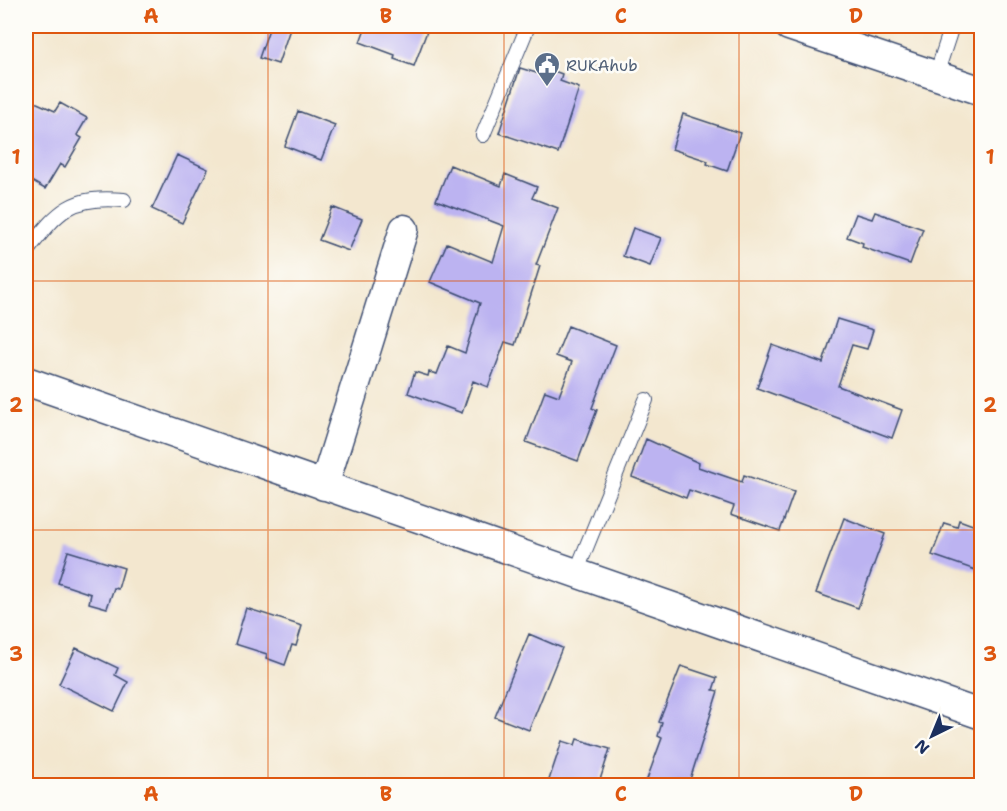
<svg xmlns="http://www.w3.org/2000/svg" width="1007" height="811" viewBox="0 0 1007 811" font-family="'Shantell Sans',sans-serif">
<rect width="100%" height="100%" fill="#fdfcf7"/>
<filter id="ink" filterUnits="userSpaceOnUse"><feTurbulence type="fractalNoise" baseFrequency=".0167" numOctaves="2"/><feDisplacementMap in="SourceGraphic" scale="12" xChannelSelector="R" yChannelSelector="G"/><feConvolveMatrix kernelMatrix="1 2 1 2 8 2 1 2 1" color-interpolation-filters="sRGB"/></filter>
<filter id="wash" filterUnits="userSpaceOnUse"><feTurbulence type="fractalNoise" baseFrequency=".008" numOctaves="4" result="noise"/><feDisplacementMap in="SourceGraphic" scale="24" xChannelSelector="R" yChannelSelector="G"/><feGaussianBlur stdDeviation="1.35" result="paint"/><feColorMatrix in="noise" values="0 0 0 0 0 0 0 0 0 0 0 0 0 0 0 0 0 1.4 0 .05"/><feComposite in="paint" operator="in"/></filter>
<g filter="url(#wash)">
<rect width="100%" height="100%" fill="#f3e7cf"/>
<g id="blocks">
<!-- building -->
<path fill="#bcb3f1" d="M 270,26 L 291,26 L 278,64 L 259,58 Z
M 366,26 L 429,26 L 414,66 L 394,59 L 395,55 L 360,42 Z
M 520,68 L 543,75 L 546,68 L 562,74 L 560,81 L 579,88 L 558,153 L 499,133 Z
M 26,98 L 55,111 L 60,103 L 87,118 L 77,135 L 82,138 L 65,167 L 60,164 L 45,189 L 26,178 Z
M 298,111 L 335,125 L 321,160 L 285,146 Z
M 683,114 L 740,133 L 727,171 L 707,164 L 708,161 L 672,149 Z
M 177,155 L 208,169 L 182,223 L 152,209 Z
M 450,165 L 501,186 L 505,174 L 537,187 L 532,198 L 558,208 L 536,265 L 540,266 L 515,345 L 505,342 L 488,387 L 473,381 L 462,413 L 408,393 L 415,372 L 428,376 L 429,372 L 437,374 L 448,346 L 465,353 L 480,303 L 430,282 L 447,243 L 493,262 L 504,226 L 436,200 Z
M 332,207 L 362,219 L 349,251 L 319,240 Z
M 875,212 L 923,229 L 910,264 L 862,247 L 863,243 L 847,237 L 856,214 L 872,219 Z
M 633,228 L 661,238 L 650,266 L 623,256 Z
M 837,319 L 873,330 L 867,349 L 852,345 L 838,386 L 902,410 L 892,438 L 757,388 L 772,345 L 823,363 Z
M 568,326 L 616,345 L 592,408 L 597,410 L 578,461 L 526,442 L 545,391 L 559,396 L 572,362 L 556,356 Z
M 646,439 L 699,463 L 698,467 L 742,482 L 744,475 L 794,492 L 780,531 L 731,514 L 734,506 L 689,490 L 686,498 L 632,477 Z
M 844,518 L 885,534 L 858,608 L 816,593 Z
M 959,520 L 981,528 L 981,572 L 932,555 L 944,523 L 957,527 Z
M 68,551 L 124,568 L 118,589 L 114,588 L 107,608 L 89,603 L 91,594 L 58,583 Z
M 246,608 L 302,626 L 296,646 L 292,645 L 285,665 L 266,658 L 267,654 L 235,644 Z
M 529,634 L 562,648 L 529,730 L 495,717 Z
M 76,648 L 118,668 L 115,675 L 128,682 L 114,711 L 59,684 Z
M 681,666 L 717,678 L 713,690 L 718,691 L 688,786 L 656,786 L 646,782 L 662,738 L 658,736 L 662,723 L 659,722 Z
M 577,739 L 610,749 L 598,786 L 547,786 L 562,741 L 575,745 Z"/>
</g>
</g>
<g filter="url(#ink)">
<use href="#blocks" fill-opacity="0" stroke="#3b4b6f" stroke-width="1.5"/>
<g fill="none" stroke-linecap="round" stroke-linejoin="round">
<defs>
<path id="service" d="M 936,75 L 952,26
M 483,135 L 528,26
M 26,252 C 58,212 69,195 124,200
M 575,575 L 646,400"/>
<path id="minor" d="M 789,26 L 982,91
M 26,381 L 982,715
M 324,486 L 404,229"/>
</defs>
<!-- service casing -->
<use href="#service" stroke="#3b4b6f" stroke-width="16"/>
<!-- minor casing -->
<use href="#minor" stroke="#3b4b6f" stroke-width="31"/>
<!-- service -->
<use href="#service" stroke="#fff" stroke-width="14"/>
<!-- minor -->
<use href="#minor" stroke="#fff" stroke-width="28"/>
</g>
</g>
<!-- grid -->
<path fill="none" stroke="#de5710" stroke-width="1.5" stroke-opacity="0.55" d="M 268,26 L 268,786M 504,26 L 504,786M 739,26 L 739,786M 26,281 L 982,281M 26,530 L 982,530"/>
<!-- icons -->
<defs>
<symbol id="civic-pin" viewBox="-11 -11 22 30"><path d="M0 17L-7.5 6A9.5 9.5 0 1 1 7.5 6Z" fill="#5c6f8a" stroke="#fdfcf7"/><path d="M-.6-6.5H3V-4.5H.6V-3L4-1V1h2V6H-6V1h2V-1L-.6-3ZM-1.2 2.5V6h2.4V2.5Z" fill="#fff"/></symbol>
</defs>
<g fill-rule="evenodd">
<use href="#civic-pin" x="532" y="50" width="30" height="40"/>
</g>
<g text-anchor="middle" stroke-width="5" stroke-linejoin="round" paint-order="stroke">
<!-- service labels -->
<g font-size="16" fill="#4e5e75" stroke="#fdfcf7" text-anchor="start">
<text x="566" y="71">RUKAhub</text>
</g>
</g>
<!-- margin -->
<rect width="1007" height="811" fill="none" stroke="#fdfcf7" stroke-width="66"/>
<!-- north arrow -->
<g transform="translate(932 736) rotate(223)" stroke="#fdfcf7" stroke-width="4.5" paint-order="stroke">
<path d="M0-4.5L10 22L0 15L-10 22Z" fill="#1b2f5e"/>
<text y="-9" font-size="16" font-weight="bold" text-anchor="middle" fill="#1b2f5e">N</text>
</g>
<rect x="33" y="33" width="941" height="745" fill="none" stroke="#de5710" stroke-width="2"/>
<g font-size="20" text-anchor="middle" font-weight="bold" fill="#de5710">
<text x="151" y="23">A</text>
<text x="386" y="23">B</text>
<text x="621" y="23">C</text>
<text x="856" y="23">D</text>
<text x="16" y="164">1</text>
<text x="990" y="164">1</text>
<text x="16" y="412">2</text>
<text x="990" y="412">2</text>
<text x="16" y="661">3</text>
<text x="990" y="661">3</text>
<text x="151" y="801">A</text>
<text x="386" y="801">B</text>
<text x="621" y="801">C</text>
<text x="856" y="801">D</text>
</g>
</svg>
